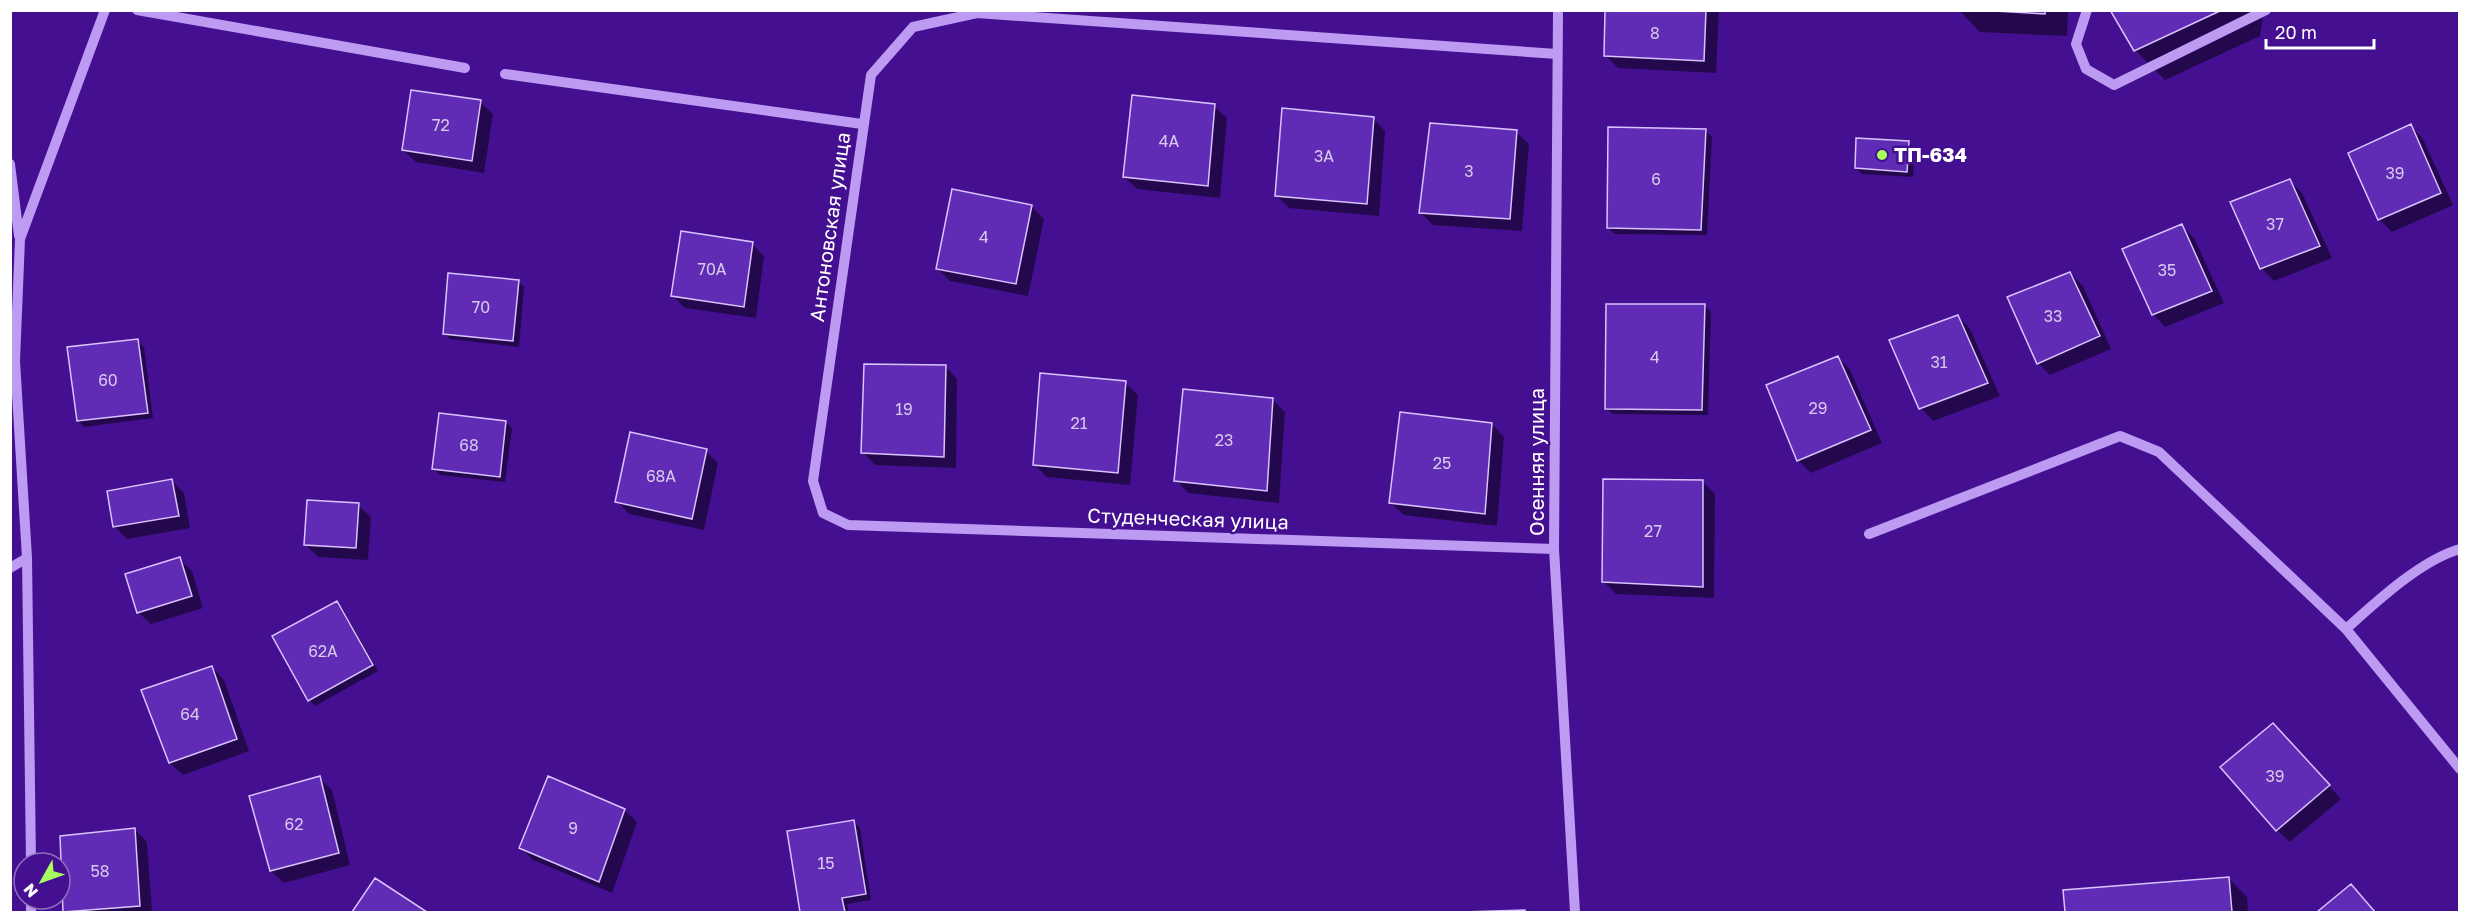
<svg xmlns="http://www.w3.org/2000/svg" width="2470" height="923" viewBox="0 0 2470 923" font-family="'Golos Text',sans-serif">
<rect width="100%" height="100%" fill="#441091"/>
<!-- shadow -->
<path fill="#0007" d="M 1607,10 L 1719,10 L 1716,73 L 1618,68 L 1606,56 Z
M 1959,10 L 2068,10 L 2067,36 L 1980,32 Z
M 2111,10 L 2264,10 L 2260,36 L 2165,80 L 2135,50 Z
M 480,102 L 493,114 L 484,173 L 416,162 L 403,150 Z
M 1214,106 L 1227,118 L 1220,198 L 1137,189 L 1124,177 Z
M 1373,118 L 1385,131 L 1379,216 L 1289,208 L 1276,195 Z
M 2411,126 L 2423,139 L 2453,205 L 2392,232 L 2379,219 Z
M 1706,131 L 1712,137 L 1707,235 L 1615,234 L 1608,228 Z
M 1516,132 L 1529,144 L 1522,231 L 1433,225 L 1420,212 Z
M 1908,142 L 1915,148 L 1913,177 L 1862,174 L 1856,168 Z
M 2290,181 L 2302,193 L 2332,258 L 2274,281 L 2261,268 Z
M 1031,206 L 1044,219 L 1028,296 L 950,281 L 937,268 Z
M 2182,226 L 2194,238 L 2224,303 L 2165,327 L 2153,314 Z
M 752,244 L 764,256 L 756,318 L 685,308 L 672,295 Z
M 2070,273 L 2083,286 L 2111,349 L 2050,375 L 2038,363 Z
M 518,281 L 524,287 L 519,347 L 450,339 L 444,333 Z
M 1705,306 L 1711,312 L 1708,415 L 1613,414 L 1606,408 Z
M 1958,316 L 1970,329 L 2000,396 L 1933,421 L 1921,408 L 1891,341 Z
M 138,341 L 144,347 L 153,418 L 84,427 L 78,421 Z
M 1838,357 L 1850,370 L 1882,443 L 1811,473 L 1798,460 Z
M 945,366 L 957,379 L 956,468 L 875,465 L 863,452 Z
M 1125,383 L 1138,395 L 1130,485 L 1047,477 L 1034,464 Z
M 1273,400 L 1285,412 L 1279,503 L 1188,493 L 1176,480 Z
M 506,422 L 512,428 L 505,482 L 440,475 L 434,469 Z
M 1492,424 L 1504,437 L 1497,526 L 1404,515 L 1391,503 Z
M 706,451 L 718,463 L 704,530 L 629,514 L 617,501 Z
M 172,481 L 184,493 L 190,528 L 127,539 L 115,527 Z
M 1702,481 L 1715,494 L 1714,598 L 1616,594 L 1603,581 Z
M 358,505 L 371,517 L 368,560 L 318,557 L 305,544 Z
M 179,559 L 192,571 L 203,608 L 151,624 L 138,612 Z
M 337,603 L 343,609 L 378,671 L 315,706 L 309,700 Z
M 212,667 L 224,680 L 249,751 L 183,775 L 170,763 L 143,691 Z
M 2285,738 L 2341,799 L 2290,842 L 2277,830 Z
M 319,778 L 332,790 L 350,865 L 284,883 L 271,871 Z
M 624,810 L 637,822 L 612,893 L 533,860 L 521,848 Z
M 854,822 L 860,828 L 871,900 L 847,904 L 849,912 L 801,912 L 788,832 Z
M 134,829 L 147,842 L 152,912 L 65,912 L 61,837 Z
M 2229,879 L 2247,897 L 2248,912 L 2066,912 L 2065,892 Z
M 376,880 L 424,912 L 354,912 Z
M 2350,886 L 2375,912 L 2319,912 Z"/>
<!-- building -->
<path fill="#612cb5" stroke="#d9c3fd" stroke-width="1.5" d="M 1605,10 L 1706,10 L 1704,61 L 1604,56 Z
M 1977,10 L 2045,10 L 2045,14 Z
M 2110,10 L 2222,10 L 2134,51 Z
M 411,90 L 481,100 L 472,161 L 402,150 Z
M 1132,95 L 1215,104 L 1208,186 L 1123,177 Z
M 1282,108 L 1374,117 L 1367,204 L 1275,196 Z
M 1430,123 L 1517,130 L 1510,219 L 1419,213 Z
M 2411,124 L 2441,193 L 2378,220 L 2348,153 Z
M 1608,127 L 1706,129 L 1701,230 L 1607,228 Z
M 1856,138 L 1909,141 L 1907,172 L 1855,168 Z
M 2290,179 L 2320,246 L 2260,269 L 2230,202 Z
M 952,189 L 1032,205 L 1016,284 L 936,269 Z
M 2182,224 L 2212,291 L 2152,315 L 2122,249 Z
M 681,231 L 753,242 L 744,307 L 671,296 Z
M 2070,272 L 2100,336 L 2037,364 L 2007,297 Z
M 448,273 L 519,280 L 513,341 L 443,334 Z
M 1606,304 L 1705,304 L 1702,410 L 1605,409 Z
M 1958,315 L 1988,383 L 1919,409 L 1889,340 Z
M 138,339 L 148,413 L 77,421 L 67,347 Z
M 1838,356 L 1871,430 L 1797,461 L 1766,385 Z
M 864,364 L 946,365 L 944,457 L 861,453 Z
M 1040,373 L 1126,381 L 1118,473 L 1033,465 Z
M 1183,389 L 1273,398 L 1267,491 L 1174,481 Z
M 1400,412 L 1492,423 L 1485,514 L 1389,503 Z
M 439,413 L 506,421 L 500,477 L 432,469 Z
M 630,432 L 707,449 L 692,519 L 615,502 Z
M 172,479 L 179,516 L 113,527 L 107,491 Z
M 1603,479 L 1703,480 L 1703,587 L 1602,582 Z
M 307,500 L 359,503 L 356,548 L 304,545 Z
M 180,557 L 192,596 L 137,613 L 125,574 Z
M 337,601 L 373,665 L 308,701 L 272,636 Z
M 212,666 L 237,739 L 169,763 L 141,690 Z
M 2273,723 L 2330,785 L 2276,831 L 2220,767 Z
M 320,776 L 339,853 L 270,871 L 249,796 Z
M 548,776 L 625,809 L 599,882 L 519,848 Z
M 854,820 L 866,894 L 842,898 L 845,912 L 800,912 L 787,831 Z
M 135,828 L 140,906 L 63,912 L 60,836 Z
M 2229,877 L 2232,912 L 2065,912 L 2063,890 Z
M 375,878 L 427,912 L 352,912 Z
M 2351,884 L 2375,912 L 2317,912 Z
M 1525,910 L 1525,912 L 1462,912 Z"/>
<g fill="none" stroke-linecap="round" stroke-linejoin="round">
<!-- minor -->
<path stroke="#bd9bf3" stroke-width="10" d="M 137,10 L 465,68
M 977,10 L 977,13 L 913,27 L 871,75 L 813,481 L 823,513 L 848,525 L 1554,549
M 1558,10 L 1554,549 L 1575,912
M 2087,10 L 2076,44 L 2086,69 L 2114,85 L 2266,10
M 977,13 L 1557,54
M 505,74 L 862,124
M 10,164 L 19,236
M 1869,534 L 2120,436 L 2159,452 L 2346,629 L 2460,769
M 10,568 L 27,558
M 2346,629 C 2376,602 2421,560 2460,549
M 31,863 L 27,558 L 15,361 L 20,239 L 105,10
M 31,899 L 31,912"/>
</g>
<!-- markers -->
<circle fill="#a6ff5d" stroke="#441091" stroke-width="2" cx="1882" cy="155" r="6"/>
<g text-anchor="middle" stroke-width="5" stroke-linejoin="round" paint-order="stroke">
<!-- number labels -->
<g font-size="16" fill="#d8caec">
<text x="1655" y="39">8</text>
<text x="441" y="131">72</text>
<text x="1169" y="147">4А</text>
<text x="1324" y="162">3А</text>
<text x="1469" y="177">3</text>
<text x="2395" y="179">39</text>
<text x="1656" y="185">6</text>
<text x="2275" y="230">37</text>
<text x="984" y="243">4</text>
<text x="712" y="275">70А</text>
<text x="2167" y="276">35</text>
<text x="481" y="313">70</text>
<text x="2053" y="322">33</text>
<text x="1655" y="363">4</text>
<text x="1939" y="368">31</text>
<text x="108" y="386">60</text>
<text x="1818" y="414">29</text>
<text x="904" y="415">19</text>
<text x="1079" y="429">21</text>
<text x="1224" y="446">23</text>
<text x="469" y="451">68</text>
<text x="1442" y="469">25</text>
<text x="661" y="482">68А</text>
<text x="1653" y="537">27</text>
<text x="323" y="657">62А</text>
<text x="190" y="720">64</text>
<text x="2275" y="782">39</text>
<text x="294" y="830">62</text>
<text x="573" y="834">9</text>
<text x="826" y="869">15</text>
<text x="100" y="877">58</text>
</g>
<!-- poi labels -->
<g font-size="20" font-weight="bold" fill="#fff" stroke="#441091" text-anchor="start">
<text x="1894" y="162">ТП-634</text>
</g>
<!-- street labels -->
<g font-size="20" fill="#fff" stroke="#441091">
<text transform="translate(830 227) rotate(-82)" y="7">Антоновская улица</text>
<text transform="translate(1537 462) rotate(-90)" y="7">Осенняя улица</text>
<text transform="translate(1188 519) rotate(2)" y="7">Студенческая улица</text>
</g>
</g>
<!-- border -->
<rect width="2470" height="923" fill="none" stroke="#ffffff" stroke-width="24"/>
<!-- north arrow -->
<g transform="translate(42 881) rotate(230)"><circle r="28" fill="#441091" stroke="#8f70bd" stroke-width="1.5"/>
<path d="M0-4.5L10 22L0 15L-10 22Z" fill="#a6ff5d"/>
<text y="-9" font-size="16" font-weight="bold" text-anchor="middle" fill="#ffffff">N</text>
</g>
<!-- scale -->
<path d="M2266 39v9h108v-9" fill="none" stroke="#ffffff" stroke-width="3"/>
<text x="2275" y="39" font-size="18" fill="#ffffff" stroke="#441091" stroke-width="4.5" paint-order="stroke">20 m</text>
</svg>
